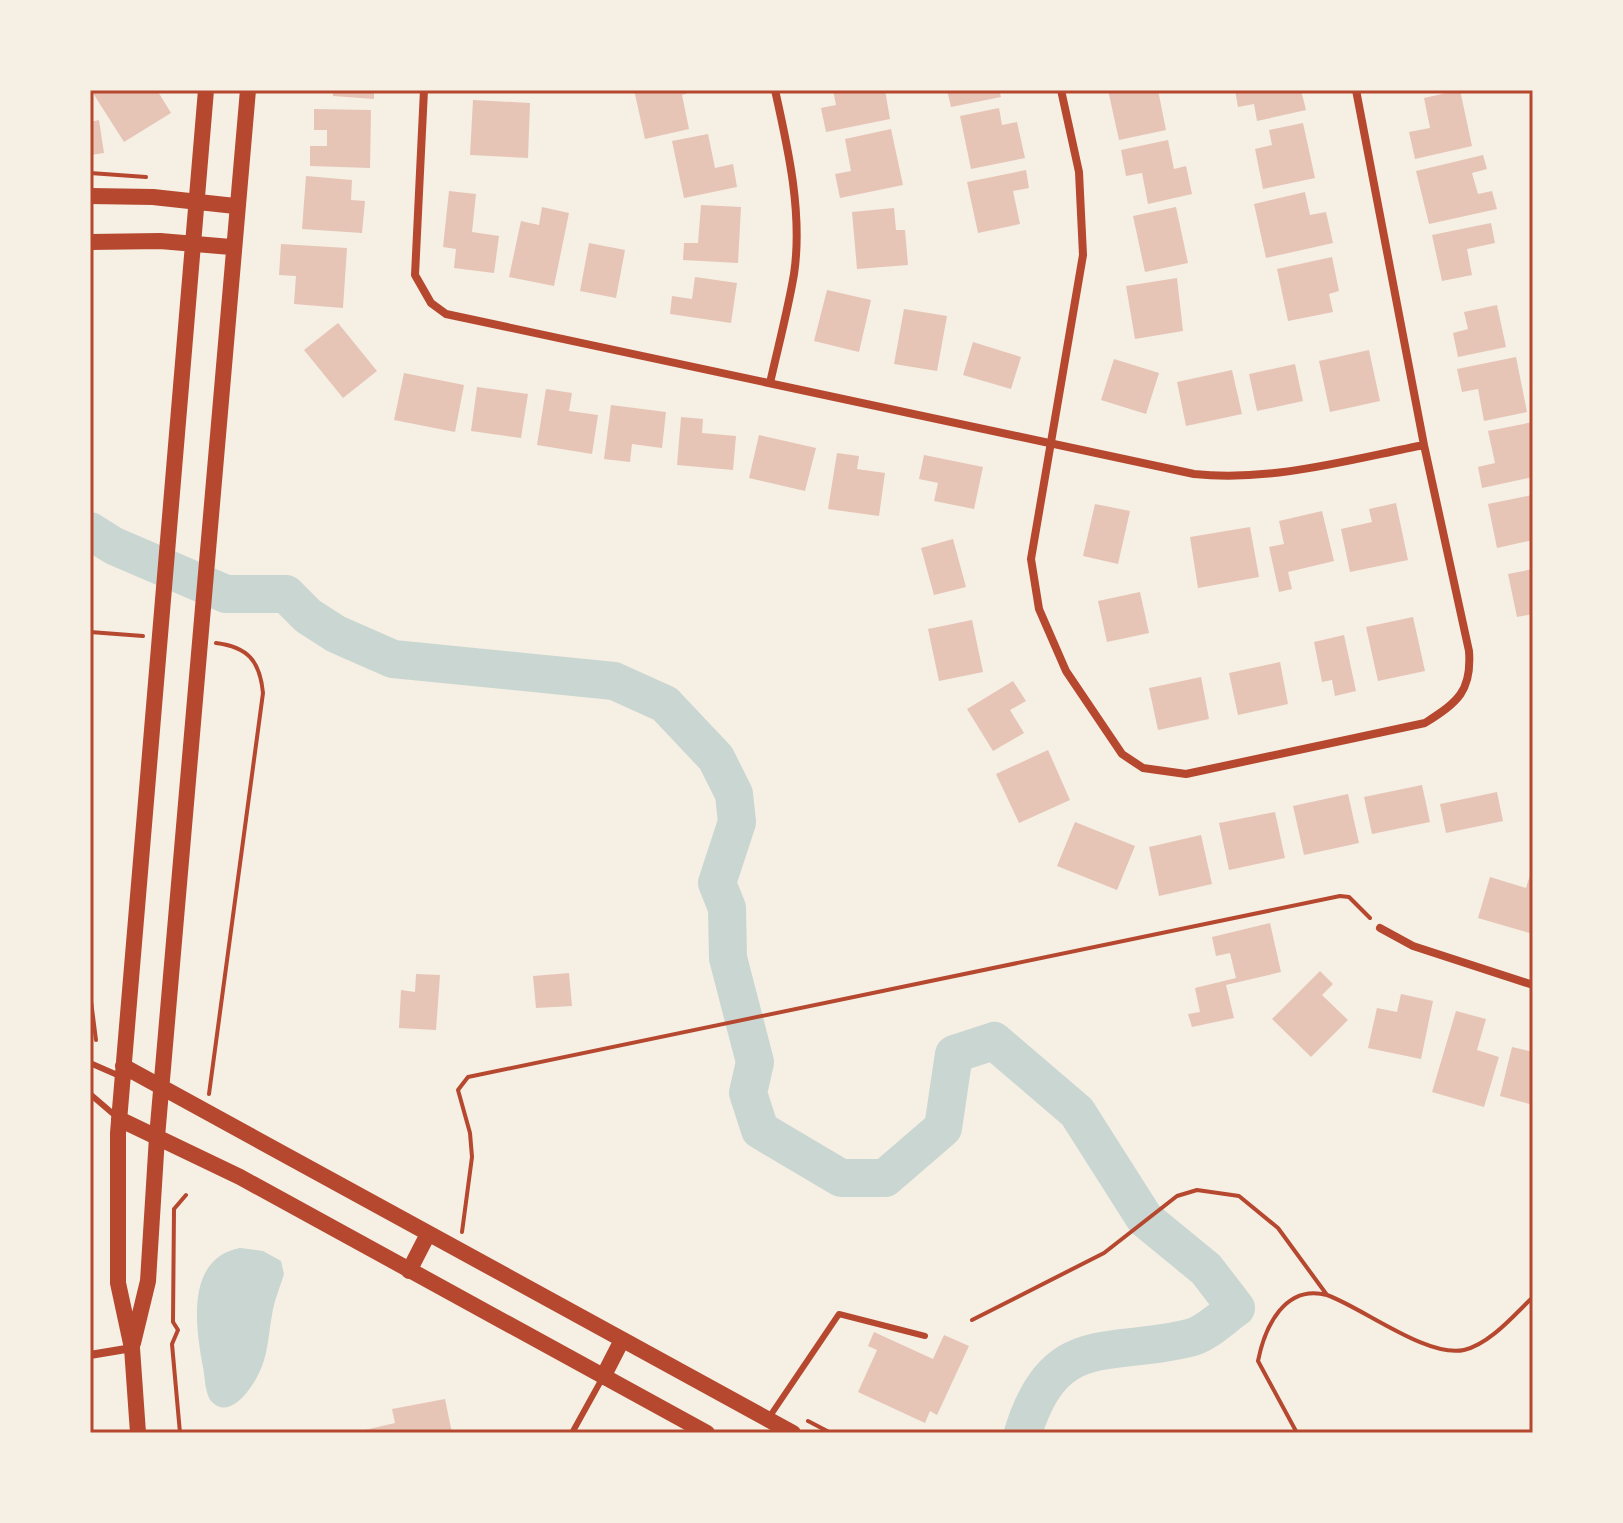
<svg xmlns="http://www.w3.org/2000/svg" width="1623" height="1523" viewBox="0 0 1623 1523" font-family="'Noto Sans',sans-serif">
<rect width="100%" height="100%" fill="#f6efe4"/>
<!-- water -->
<path fill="#c9d6d2" d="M 240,1248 L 263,1251 L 281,1261 L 284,1274 C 280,1287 274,1301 272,1315 C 268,1336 268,1357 258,1375 C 251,1389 230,1420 212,1402 C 205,1395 205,1377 203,1367 C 195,1325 186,1258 240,1248 Z"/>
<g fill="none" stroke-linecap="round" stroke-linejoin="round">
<!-- river -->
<path stroke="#c9d6d2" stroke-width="38" d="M 90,531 L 114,546 L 226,594 L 286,594 L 308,616 L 336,634 L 393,659 L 614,681 L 665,704 L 716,758 L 734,794 L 737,822 L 717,883 L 727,908 L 728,958 L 755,1062 L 748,1093 L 760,1130 L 841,1178 L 885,1178 L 943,1128 L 954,1054 L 994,1041 L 1077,1112 L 1145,1219 L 1206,1269 L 1236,1308 C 1223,1317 1205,1335 1189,1338 C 1108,1358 1054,1330 1023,1433"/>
</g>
<!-- building -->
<path fill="#e6c5b7" d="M 91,90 L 157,90 L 171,113 L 124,142 Z
M 333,90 L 374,90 L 374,99 L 333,96 Z
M 634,90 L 697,90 L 682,95 L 689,129 L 645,139 Z
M 833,90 L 885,90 L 890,119 L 826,132 L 821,108 L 836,105 Z
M 947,90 L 999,90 L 1001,97 L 951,107 Z
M 1108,90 L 1158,90 L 1166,130 L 1119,140 Z
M 1235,90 L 1301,90 L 1306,110 L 1257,121 L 1254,104 L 1238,107 Z
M 1460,90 L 1472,146 L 1415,159 L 1409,132 L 1430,128 L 1424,98 Z
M 473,100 L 530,103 L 528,158 L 470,155 Z
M 999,108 L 1002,125 L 1017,122 L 1025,158 L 971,169 L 960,116 Z
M 314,109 L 371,110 L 370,168 L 310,166 L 310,146 L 327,146 L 327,130 L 314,130 Z
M 99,120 L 104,153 L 90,155 L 90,122 Z
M 1303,123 L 1315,178 L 1263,189 L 1255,149 L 1272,145 L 1269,130 Z
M 891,129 L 903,185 L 840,198 L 835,174 L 851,171 L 845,139 Z
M 708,134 L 715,168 L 733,164 L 737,187 L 684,198 L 672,141 Z
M 1168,140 L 1174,169 L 1186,166 L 1192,194 L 1148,204 L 1142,173 L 1126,176 L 1121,150 Z
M 1483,155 L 1487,169 L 1472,173 L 1478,194 L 1492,191 L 1497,209 L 1429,224 L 1416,171 Z
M 1026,170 L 1029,188 L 1013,191 L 1020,224 L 978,233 L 967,182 Z
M 306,176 L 352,180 L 351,200 L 365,201 L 362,233 L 302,229 Z
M 449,191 L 476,194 L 472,232 L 499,236 L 494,273 L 454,268 L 456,249 L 443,247 Z
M 1305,192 L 1310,215 L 1326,212 L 1333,243 L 1266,258 L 1254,204 Z
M 701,205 L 741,207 L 738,263 L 683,260 L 684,243 L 698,243 Z
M 542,207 L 569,213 L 554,286 L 509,277 L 521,221 L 539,225 Z
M 1176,207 L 1188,263 L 1145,272 L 1133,216 Z
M 894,208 L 896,230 L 905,230 L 908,265 L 857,269 L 852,212 Z
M 1491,223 L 1495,243 L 1467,249 L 1472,275 L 1442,281 L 1432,235 Z
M 589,243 L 625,250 L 616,298 L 580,291 Z
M 281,244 L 347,248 L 343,308 L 294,304 L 296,276 L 279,275 Z
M 1332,257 L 1339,291 L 1329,294 L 1333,312 L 1288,321 L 1277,269 Z
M 695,277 L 737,283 L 731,323 L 670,314 L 672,296 L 692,299 Z
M 1177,278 L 1183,331 L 1135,339 L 1126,286 Z
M 827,290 L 871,300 L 859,352 L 814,341 Z
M 1497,305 L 1506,347 L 1458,357 L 1453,333 L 1468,329 L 1464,312 Z
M 904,309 L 947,316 L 937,371 L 894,364 Z
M 338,323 L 377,371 L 343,398 L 304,350 Z
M 973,342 L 1021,357 L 1011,389 L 963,375 Z
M 1369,350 L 1380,401 L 1330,412 L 1319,361 Z
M 1516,357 L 1527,412 L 1484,421 L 1478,389 L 1462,392 L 1457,369 Z
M 1114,359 L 1159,373 L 1146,414 L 1101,400 Z
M 1295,364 L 1303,401 L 1257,411 L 1249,374 Z
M 1232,370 L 1242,414 L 1186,426 L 1177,382 Z
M 404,373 L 464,385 L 455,432 L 394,420 Z
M 477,387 L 528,394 L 521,438 L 471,431 Z
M 546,389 L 572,393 L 569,411 L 598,415 L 592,454 L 537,445 Z
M 611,405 L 666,412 L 662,448 L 632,444 L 630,462 L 604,459 Z
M 681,417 L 703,419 L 702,433 L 736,436 L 733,470 L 677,465 Z
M 1533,422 L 1533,477 L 1482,488 L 1478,467 L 1495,463 L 1488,431 Z
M 759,435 L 816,448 L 805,491 L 749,478 Z
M 837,453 L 859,456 L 857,469 L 885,473 L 879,516 L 828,509 Z
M 924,455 L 983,467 L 974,509 L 934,501 L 938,483 L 919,479 Z
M 1532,495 L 1533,540 L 1497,548 L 1488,504 Z
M 1396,503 L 1408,560 L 1350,572 L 1341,529 L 1372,522 L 1369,509 Z
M 1095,504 L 1130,511 L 1118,564 L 1083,556 Z
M 1322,511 L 1334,561 L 1288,572 L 1292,589 L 1279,592 L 1269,547 L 1284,544 L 1279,521 Z
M 1250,527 L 1259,577 L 1198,588 L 1190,537 Z
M 953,539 L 966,587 L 934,595 L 921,548 Z
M 1533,569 L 1533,614 L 1517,617 L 1508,574 Z
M 1140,592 L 1149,633 L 1107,642 L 1098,601 Z
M 1413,617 L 1425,671 L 1378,681 L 1366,627 Z
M 972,620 L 983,672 L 939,681 L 928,629 Z
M 1344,635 L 1356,691 L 1335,696 L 1332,680 L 1322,682 L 1314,642 Z
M 1280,662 L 1288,704 L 1238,715 L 1229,673 Z
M 1201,677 L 1209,719 L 1158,730 L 1149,688 Z
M 1013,681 L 1026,701 L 1010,710 L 1024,733 L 993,751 L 967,709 Z
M 1048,750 L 1070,800 L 1019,823 L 996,774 Z
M 1422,785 L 1430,822 L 1372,834 L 1364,797 Z
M 1497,792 L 1503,821 L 1446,833 L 1440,804 Z
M 1348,794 L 1359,843 L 1304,855 L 1293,806 Z
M 1275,812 L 1285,858 L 1229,870 L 1219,823 Z
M 1075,822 L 1135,846 L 1117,890 L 1057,866 Z
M 1201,835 L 1212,884 L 1159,896 L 1149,847 Z
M 1530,875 L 1533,876 L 1533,934 L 1478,918 L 1490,877 L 1526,888 Z
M 1270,923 L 1281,972 L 1226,985 L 1234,1018 L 1192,1027 L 1188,1014 L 1200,1012 L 1195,988 L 1236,978 L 1230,953 L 1216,956 L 1212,937 Z
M 1320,971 L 1333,984 L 1322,995 L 1348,1020 L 1311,1057 L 1272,1019 Z
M 569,973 L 572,1006 L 536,1008 L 533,976 Z
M 416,974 L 440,975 L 436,1030 L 399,1028 L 401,990 L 415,992 Z
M 1401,994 L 1433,1001 L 1421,1059 L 1368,1048 L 1377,1008 L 1397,1012 Z
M 1456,1011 L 1486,1019 L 1477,1050 L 1499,1057 L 1484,1107 L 1432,1092 Z
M 1512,1047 L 1533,1052 L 1533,1105 L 1500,1096 Z
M 874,1332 L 933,1359 L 944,1335 L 969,1346 L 937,1415 L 930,1411 L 925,1423 L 858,1392 L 877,1350 L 868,1346 Z
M 445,1399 L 452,1433 L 352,1433 L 395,1423 L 392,1409 Z"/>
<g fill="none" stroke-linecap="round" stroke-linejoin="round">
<!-- path -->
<path stroke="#b5482f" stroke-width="4" d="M 90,173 L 146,177
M 90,632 L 143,636
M 90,993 L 96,1040
M 209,1094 L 263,693 C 260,661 248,647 216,643
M 462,1232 L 472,1157 L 470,1133 L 458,1090 L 468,1077 L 1340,896 L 1349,897 L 1370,918
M 972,1320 L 1104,1253 L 1177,1196 L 1197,1190 L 1239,1196 L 1278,1228 L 1327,1295
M 808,1421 L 831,1433
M 180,1433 L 172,1344 L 178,1330 L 173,1322 L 174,1209 L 186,1195
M 1297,1433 L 1258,1361 C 1265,1326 1285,1284 1327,1295 C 1363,1308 1427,1358 1464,1350 C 1490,1344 1515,1314 1533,1297"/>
<!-- service -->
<path stroke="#b5482f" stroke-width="6" d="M 90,1063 L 122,1077
M 90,1094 L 118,1118
M 770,1416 L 839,1314 L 925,1336
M 572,1433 L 603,1377"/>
<!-- minor -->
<path stroke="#b5482f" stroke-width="8" d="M 424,90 L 415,275 L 431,303 L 446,314 L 1194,474 C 1272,482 1348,460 1424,445
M 1061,90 L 1079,172 L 1083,255 L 1031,559 L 1039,609 L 1066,671 L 1122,754 L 1143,768 L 1186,774 L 1425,723 C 1458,702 1472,691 1469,651 L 1424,445 L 1356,90
M 770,383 C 778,347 788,310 794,274 C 803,214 788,148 775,90
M 1380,928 L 1413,946 L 1533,985
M 90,1355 L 132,1348"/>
<!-- secondary -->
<path stroke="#b5482f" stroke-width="16" d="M 90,196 L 153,197 L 235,206
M 90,242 L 160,241 L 231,247
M 123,1066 L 793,1433
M 119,1119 L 240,1177 L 707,1433
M 409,1271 L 428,1234
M 133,1343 L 148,1281 L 157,1137 L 248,90
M 603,1377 L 622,1340
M 138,1433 L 132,1348 L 118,1283 L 118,1133 L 206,90"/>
</g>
<!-- border -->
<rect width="1623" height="1523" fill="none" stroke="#f6efe4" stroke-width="184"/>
<rect x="92" y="92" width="1439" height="1339" fill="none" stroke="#b5482f" stroke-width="3"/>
</svg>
